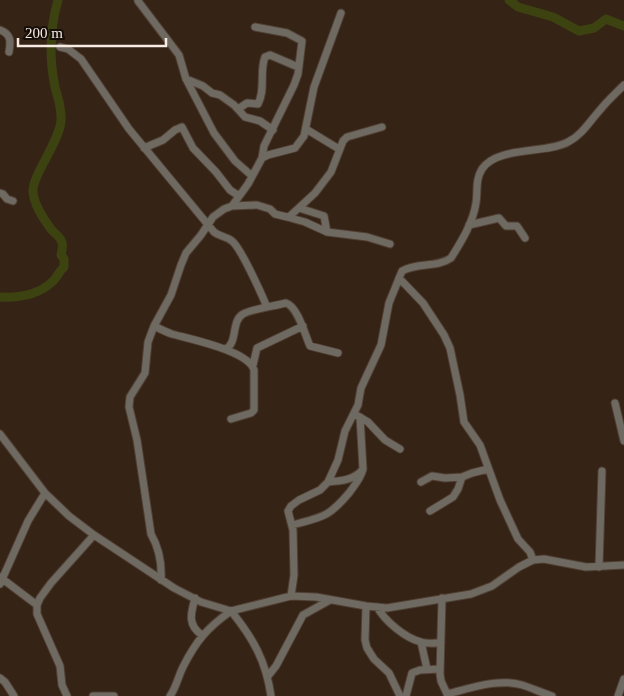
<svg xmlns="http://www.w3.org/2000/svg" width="624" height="696" viewBox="0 0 624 696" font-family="'Times New Roman',serif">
<rect width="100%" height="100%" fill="#352316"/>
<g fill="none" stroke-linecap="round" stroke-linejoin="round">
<!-- river -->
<path stroke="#3c4310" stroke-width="9" d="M 509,0 L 518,7 L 553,17 L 579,31 L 594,28 L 606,19 L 624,26
M 0,297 C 18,298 38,295 52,282 C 57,278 59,271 64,267 L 64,259 L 61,255 C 62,250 64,245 61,240 C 59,236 54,233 51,229 C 43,218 34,205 33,192 C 32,175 59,143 61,121 C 62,108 58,99 55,87 C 49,58 50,28 58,0"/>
<defs>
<path id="minor" d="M 138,1 L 179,55 L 186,79 L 214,133 L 235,161 L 252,176
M 0,30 C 11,34 11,41 9,52
M 60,47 L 68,49 L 81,59 L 129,129 L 214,232 C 220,237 226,236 232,241 C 241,248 262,295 267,307
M 186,79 L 203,86 L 212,93 L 220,95 L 234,105 L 245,117 L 260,121 L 273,130
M 238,109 L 247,103 L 258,104 C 266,89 259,72 265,57 L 270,55 L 298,67
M 306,129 L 339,149
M 144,148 L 163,140 L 175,130 L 182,127 L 193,148 L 216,172 L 230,190 L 239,196
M 262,158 L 268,155 L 295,148 L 304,136 L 314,87 L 341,13
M 0,193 L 3,194 L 7,199 L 13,201
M 232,206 L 248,184 L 262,158 L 264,146 L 294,85 L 298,74 L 302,41 L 287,33 L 255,27
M 299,208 L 324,216 L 327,232
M 287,217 L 305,222 L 327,232 L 367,237 L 390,244
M 469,225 L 499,218 L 506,226 L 517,226 L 525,238
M 399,278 L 423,303 L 444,335 L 450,348 L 460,395 L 464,422 L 480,445 L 500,500 L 518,539 L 530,552 L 533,560
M 154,326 C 160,329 166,332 172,334 C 190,339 249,351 254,370 L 254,410 L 251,413 L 231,419
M 226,349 C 238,342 231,321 243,314 C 251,309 275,306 286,303 C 298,307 305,335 310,346 L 338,353
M 253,365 L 257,348 L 303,326
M 615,403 L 624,441
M 358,416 L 368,422 L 385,440 L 400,449
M 0,434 L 45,493 L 69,516 L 94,535 L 174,588 L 201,602 L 231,611 L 291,596 L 316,597 L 366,606 L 387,608 L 471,594 L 492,586 L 519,567 L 533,560 L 544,559 L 586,567 L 624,565
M 328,482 C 341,481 355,480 363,469 L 360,417
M 421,482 L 432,476 L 445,478 L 462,477
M 430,511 L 453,497 L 458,489 L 462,477 L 472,473 L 488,469
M 292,525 C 322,517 328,518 349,493 C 355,485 361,478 363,469
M 599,567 L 602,471
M 0,577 L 37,605
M 161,580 C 162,563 159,548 151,534 L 137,440 L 129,407 L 130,397 L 145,373 L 148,342 L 154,326 L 171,295 L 181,265 L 186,253 L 201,235 L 213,217 L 224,209 L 232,206 L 257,205 L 270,209 L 275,214 L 287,217 L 290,216 L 315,193 L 331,172 L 343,141 L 347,137 L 382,127
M 0,584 L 28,521 L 45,493
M 291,596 L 294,575 L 293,530 L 288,511 L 291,506 L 299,500 L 320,490 L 328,482 L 338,460 L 345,431 L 358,405 L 361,388 L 381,345 L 389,303 L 402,271 C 417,262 437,268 451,258 C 461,242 473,223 476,203 C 478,191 475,180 482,169 C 497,146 546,154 568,142 C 582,135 590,121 600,110 C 607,101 616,93 624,85
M 195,598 C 191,613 187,625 202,635
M 442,598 L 440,674 L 441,681 L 448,696
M 366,606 L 365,640 L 367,648 L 374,659 L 389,673 L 400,696
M 377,607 C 385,621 405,638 421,642 C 427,644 435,643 441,643
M 421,642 L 427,669
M 268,676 L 276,666 L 303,615 L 330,600
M 0,678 L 5,682 L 14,696
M 447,694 C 471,688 498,678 522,685 C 532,688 542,693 552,696
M 67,696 L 62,685 L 60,666 L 37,614 L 37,605 L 40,598 L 51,583 L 94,535
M 93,696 L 114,696
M 170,696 C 176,688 178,677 183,667 C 196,641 207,628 231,611 C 253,638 266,661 271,696
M 406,696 L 412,673 L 420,670 L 440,669
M 618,696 L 624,679"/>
</defs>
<!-- minor casing -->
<use href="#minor" stroke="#503f33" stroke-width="9"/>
<!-- minor -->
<use href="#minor" stroke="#6f6a61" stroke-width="7"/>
</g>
<!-- scale -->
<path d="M18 38v8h148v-8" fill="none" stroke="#f7ebe3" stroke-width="2.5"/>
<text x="25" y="38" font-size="15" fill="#f7ebe3" stroke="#160e09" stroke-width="4" paint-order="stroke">200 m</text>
</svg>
